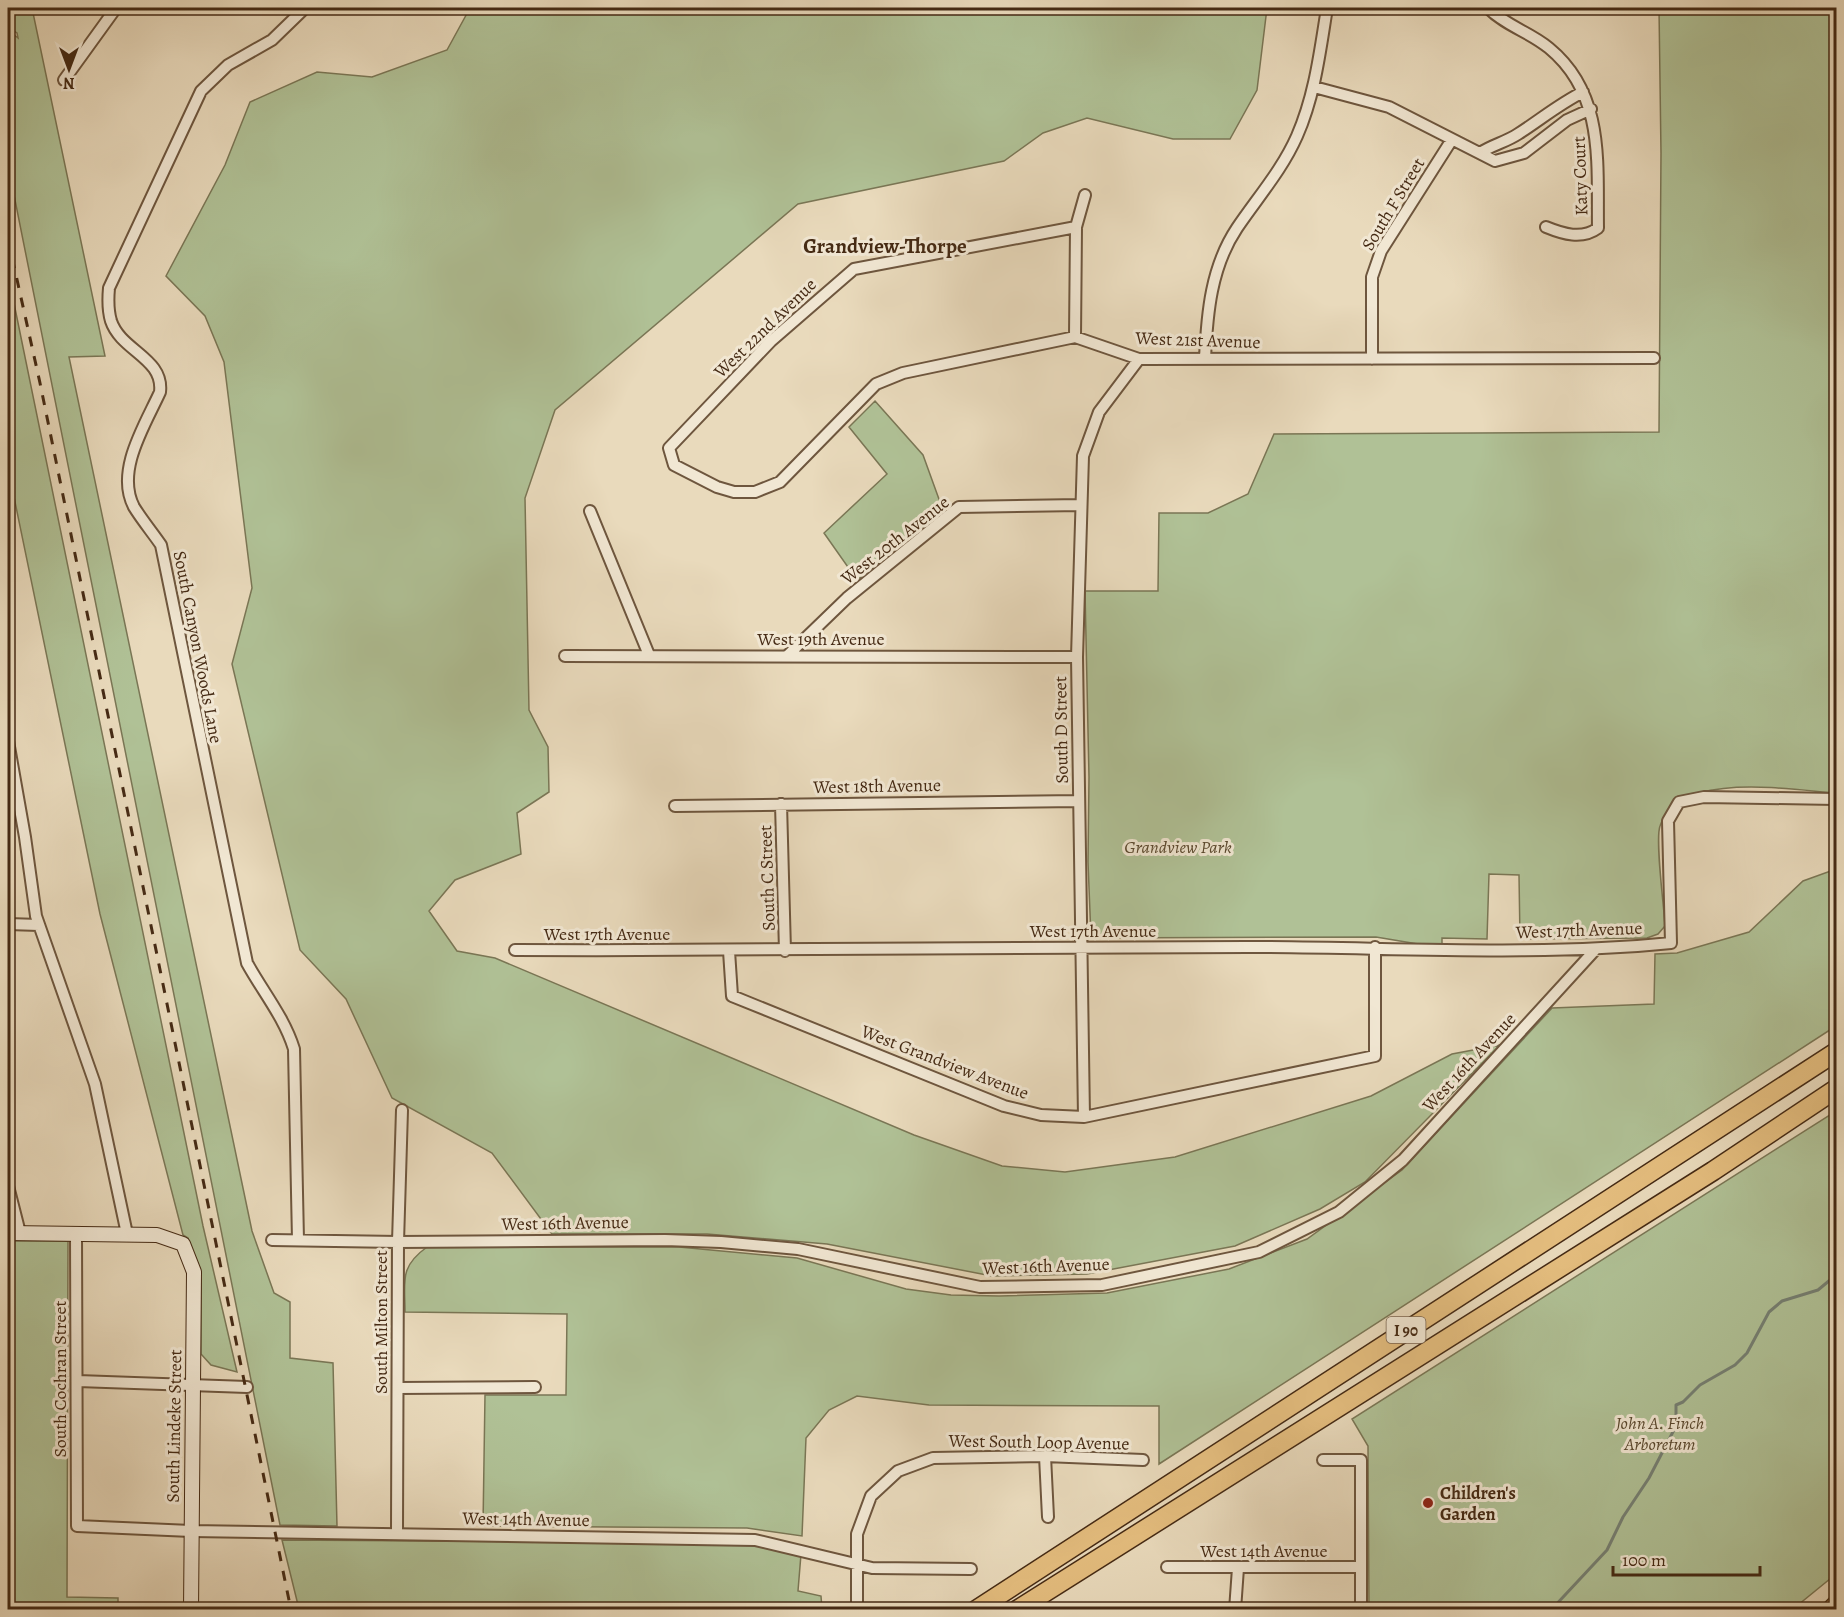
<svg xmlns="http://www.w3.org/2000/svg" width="1844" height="1617" viewBox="0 0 1844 1617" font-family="Alegreya,serif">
<rect width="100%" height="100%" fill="#e9dabc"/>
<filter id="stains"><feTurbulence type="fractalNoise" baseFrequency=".00333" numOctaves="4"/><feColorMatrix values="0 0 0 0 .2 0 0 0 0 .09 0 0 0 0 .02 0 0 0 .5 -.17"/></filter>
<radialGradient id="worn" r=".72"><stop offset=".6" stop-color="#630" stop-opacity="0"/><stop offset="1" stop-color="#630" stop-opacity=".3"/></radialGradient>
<!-- green -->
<path fill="#b0c196" stroke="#7a7655" stroke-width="1.5" d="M 8,8 L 32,8 L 105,356 L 69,357 L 252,1231 L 274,1293 L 290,1302 L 290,1358 L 333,1363 L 337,1526 L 280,1525 L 8,165 L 8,30 L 18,38 L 17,33 L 8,27 Z
M 470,8 L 1267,8 L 1257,90 L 1230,139 L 1173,139 L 1087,118 L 1043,133 L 1004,161 L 798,204 L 555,410 L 525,498 L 529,710 L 548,747 L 549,792 L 517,813 L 521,854 L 455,880 L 429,911 L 457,951 L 495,958 L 914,1135 L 1002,1166 L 1065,1172 L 1175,1157 L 1371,1096 L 1452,1054 L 1500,1045 L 1365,1182 L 1320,1209 L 1235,1246 L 1087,1274 L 992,1276 L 827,1244 L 707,1234 L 552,1234 L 492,1153 L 392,1098 L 346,999 L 300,950 L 232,664 L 252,588 L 224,362 L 205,316 L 166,276 L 225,165 L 250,102 L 317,72 L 372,77 L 447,50 Z
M 1659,8 L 1836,8 L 1836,793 C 1792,790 1676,770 1660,826 C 1655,840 1664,906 1665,926 L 1658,934 L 1647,938 L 1520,939 L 1519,875 L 1489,874 L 1487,939 L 1442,938 L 1442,948 L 1376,937 L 1091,938 L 1088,862 L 1089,777 L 1085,591 L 1158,591 L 1159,513 L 1208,513 L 1248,494 L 1274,434 L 1659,432 L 1661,153 Z
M 8,274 L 203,1226 L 237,1372 L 211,1365 L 201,1354 L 201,1280 L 188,1238 L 183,1235 L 100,914 L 8,468 Z
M 875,401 L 923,455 L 944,513 L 857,580 L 824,533 L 887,474 L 849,427 Z
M 1836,869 L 1836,1026 L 1159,1464 L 1159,1406 L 929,1405 L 857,1396 L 829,1410 L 806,1438 L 802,1536 L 747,1528 L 483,1526 L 485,1395 L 566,1395 L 567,1314 L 405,1312 C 405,1281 399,1267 427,1247 L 679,1247 L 797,1258 L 906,1289 L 951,1295 L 999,1296 L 1107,1293 L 1229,1269 L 1307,1239 L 1402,1170 L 1552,1008 L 1654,1004 L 1655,954 L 1677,953 L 1749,932 L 1803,881 Z
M 1836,1111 L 1836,1574 L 1793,1609 L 1369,1609 L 1368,1446 L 1352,1419 Z
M 8,1241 L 68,1241 L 67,1597 L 118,1598 L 118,1609 L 8,1609 Z
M 282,1540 L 760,1543 L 801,1554 L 798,1591 L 821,1596 L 822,1609 L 299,1609 Z"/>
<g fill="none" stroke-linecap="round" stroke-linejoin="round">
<!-- stream -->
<path stroke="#768073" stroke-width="3" d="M 1551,1610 L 1607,1550 L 1623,1517 L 1649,1478 L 1676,1426 L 1676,1405 L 1683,1402 L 1700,1385 L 1735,1365 L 1747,1353 L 1769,1312 L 1782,1301 L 1818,1290 L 1836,1275"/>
<defs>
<path id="street" d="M 1488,8 C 1506,26 1530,32 1549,48 C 1605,94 1597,163 1598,228 C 1582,240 1563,234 1546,227
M 64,80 L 116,8
M 1314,87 L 1389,107 L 1495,161 L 1524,153 L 1567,120 L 1591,109
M 1480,153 C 1492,145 1506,142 1518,134 C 1540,120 1559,104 1583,92
M 1076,227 L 854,269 L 771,341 L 669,448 L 674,465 L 717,487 L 734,492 L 755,492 L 780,482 L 876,384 L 903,373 L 1075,337 L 1139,359 L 1654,358
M 1075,337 L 1076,227 L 1085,195
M 1205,359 C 1207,313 1211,267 1237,228 C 1258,197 1282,170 1297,136 C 1315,95 1320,51 1327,8
M 1372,359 L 1372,277 L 1381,251 L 1451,141
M 590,511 L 649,655
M 788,655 L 847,598 L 959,507 L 1080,505
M 565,656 L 1077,657
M 8,741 L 25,837 L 36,916 L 95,1084 L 127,1234
M 781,804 L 785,951
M 675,806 L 1079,801
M 8,924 L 39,925
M 515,950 C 759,951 1003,947 1247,947 C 1388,947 1531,957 1671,943 L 1668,821 L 1679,802 L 1704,797 L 1836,799
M 729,951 L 732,996 L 1004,1106 L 1041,1115 L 1084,1117 L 1375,1056 L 1375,947
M 1084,1117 L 1077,657 L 1083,456 L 1099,412 L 1139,359
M 8,1186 L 20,1233
M 76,1233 L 77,1526 L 191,1531 L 755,1540 L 872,1568 L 971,1569
M 272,1240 L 398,1242 L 665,1240 L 721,1242 L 798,1249 L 980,1287 L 1102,1285 L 1259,1252 L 1339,1212 L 1403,1160 L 1595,950
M 298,1240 L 294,1049 C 284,1017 263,992 247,963 L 161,545 C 152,532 142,520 134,507 C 115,471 145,425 160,392 C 164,358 121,351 111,321 C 108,311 108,299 109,288 L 201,91 L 228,65 L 272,40 L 305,8
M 78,1381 L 247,1387
M 398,1388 L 535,1387
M 1045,1456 L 1048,1517
M 1323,1460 L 1361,1460 L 1361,1610
M 397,1533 L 398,1242 L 402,1110
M 1167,1567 L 1361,1567
M 859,1610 L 857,1602 L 857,1534 L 871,1496 L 898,1471 L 933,1458 L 1045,1456 L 1143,1460
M 1235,1610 L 1238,1568"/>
<path id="secondary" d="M 8,1233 L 157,1235 L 183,1244 L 194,1272 L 191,1610"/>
<path id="primary" d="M 1829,1610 L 1836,1603"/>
<path id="highway" d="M 976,1610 L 1836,1052
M 1017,1610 L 1713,1171 L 1836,1089"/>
</defs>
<!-- street casing -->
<use href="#street" stroke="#6e563e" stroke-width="14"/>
<!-- secondary casing -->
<use href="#secondary" stroke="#452a14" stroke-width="16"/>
<!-- primary casing -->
<use href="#primary" stroke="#452a14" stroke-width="18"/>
<!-- highway casing -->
<use href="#highway" stroke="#452a14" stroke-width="21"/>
<!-- street -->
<use href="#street" stroke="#f1e7d3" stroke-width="10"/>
<!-- secondary -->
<use href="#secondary" stroke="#f1e7d3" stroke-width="14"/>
<!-- primary -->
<use href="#primary" stroke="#e4bd7e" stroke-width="15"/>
<!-- highway -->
<use href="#highway" stroke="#e4bd7e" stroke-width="18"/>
<!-- rail -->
<path stroke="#452a14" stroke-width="3" stroke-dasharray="10 10" stroke-linecap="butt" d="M 8,239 L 40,383 L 291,1610"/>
</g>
<!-- markers -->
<circle fill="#8f2418" stroke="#f1e7d3" stroke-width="2" cx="1428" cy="1503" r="6"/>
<g text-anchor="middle" stroke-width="6" stroke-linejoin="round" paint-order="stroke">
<!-- shield labels -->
<rect fill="#f1e7d3" stroke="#79634d" stroke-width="1.5" x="1386.5" y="1317" width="39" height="26" rx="4.5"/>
<g font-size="16" font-weight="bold" fill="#452a14">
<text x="1406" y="1336">I 90</text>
</g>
<!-- street labels -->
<g font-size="18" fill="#452a14" stroke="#f1e7d3">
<text transform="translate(1580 176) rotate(-92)" y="6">Katy Court</text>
<text transform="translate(1393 204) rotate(-59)" y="6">South F Street</text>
<text transform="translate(765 328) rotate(-44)" y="6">West 22nd Avenue</text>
<text transform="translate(1198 340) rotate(2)" y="6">West 21st Avenue</text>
<text transform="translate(895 540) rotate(-38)" y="6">West 20th Avenue</text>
<text x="821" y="645">West 19th Avenue</text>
<text transform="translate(198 647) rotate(79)" y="6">South Canyon Woods Lane</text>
<text transform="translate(1061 730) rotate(-91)" y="6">South D Street</text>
<text transform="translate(877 786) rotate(-1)" y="6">West 18th Avenue</text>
<text transform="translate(767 878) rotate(-92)" y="6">South C Street</text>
<text transform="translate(1579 930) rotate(-2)" y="6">West 17th Avenue</text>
<text x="1093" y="937">West 17th Avenue</text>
<text x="607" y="940">West 17th Avenue</text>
<text transform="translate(945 1062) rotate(21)" y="6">West Grandview Avenue</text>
<text transform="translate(1469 1062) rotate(-47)" y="6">West 16th Avenue</text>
<text transform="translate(565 1223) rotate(-1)" y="6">West 16th Avenue</text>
<text transform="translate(1046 1266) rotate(-2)" y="6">West 16th Avenue</text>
<text transform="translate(381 1322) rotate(-90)" y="6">South Milton Street</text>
<text transform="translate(60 1379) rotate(-90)" y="6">South Cochran Street</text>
<text transform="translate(174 1426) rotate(-89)" y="6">South Lindeke Street</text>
<text transform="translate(1039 1442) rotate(1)" y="6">West South Loop Avenue</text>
<text transform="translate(526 1519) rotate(1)" y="6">West 14th Avenue</text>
<text x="1264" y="1557">West 14th Avenue</text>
</g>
<!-- park labels -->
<g font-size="18" font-style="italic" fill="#5a482e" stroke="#f1e7d3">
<text x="1178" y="853">Grandview Park</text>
<text x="1660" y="1429">John A. Finch<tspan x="1660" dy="21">Arboretum</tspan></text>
</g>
<!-- poi labels -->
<g font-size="18" font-weight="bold" fill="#452a14" stroke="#f1e7d3" text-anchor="start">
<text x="1440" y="1499">Children's<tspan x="1440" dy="21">Garden</tspan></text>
</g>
<!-- quarter labels -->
<g font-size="21" font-weight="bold" fill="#452a14" stroke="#f1e7d3">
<text x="885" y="253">Grandview-Thorpe</text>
</g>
</g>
<!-- margin -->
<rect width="1844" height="1617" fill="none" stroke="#e9dabc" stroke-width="30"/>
<rect x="9" y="9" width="1826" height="1599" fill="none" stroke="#452a14" stroke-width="3"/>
<rect x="15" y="15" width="1814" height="1587" fill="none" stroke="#452a14" stroke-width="1.5"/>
<!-- north arrow -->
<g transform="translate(69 69) rotate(180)" stroke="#f1e7d3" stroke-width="4.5" paint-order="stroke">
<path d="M0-4.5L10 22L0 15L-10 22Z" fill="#452a14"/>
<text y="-9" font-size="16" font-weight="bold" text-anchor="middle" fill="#452a14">N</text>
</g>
<!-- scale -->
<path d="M1613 1566v9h147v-9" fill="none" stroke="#452a14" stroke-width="3"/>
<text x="1622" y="1566" font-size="18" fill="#452a14" stroke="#f1e7d3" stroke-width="4.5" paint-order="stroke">100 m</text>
<rect width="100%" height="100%" filter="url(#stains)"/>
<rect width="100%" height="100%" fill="url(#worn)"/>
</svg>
